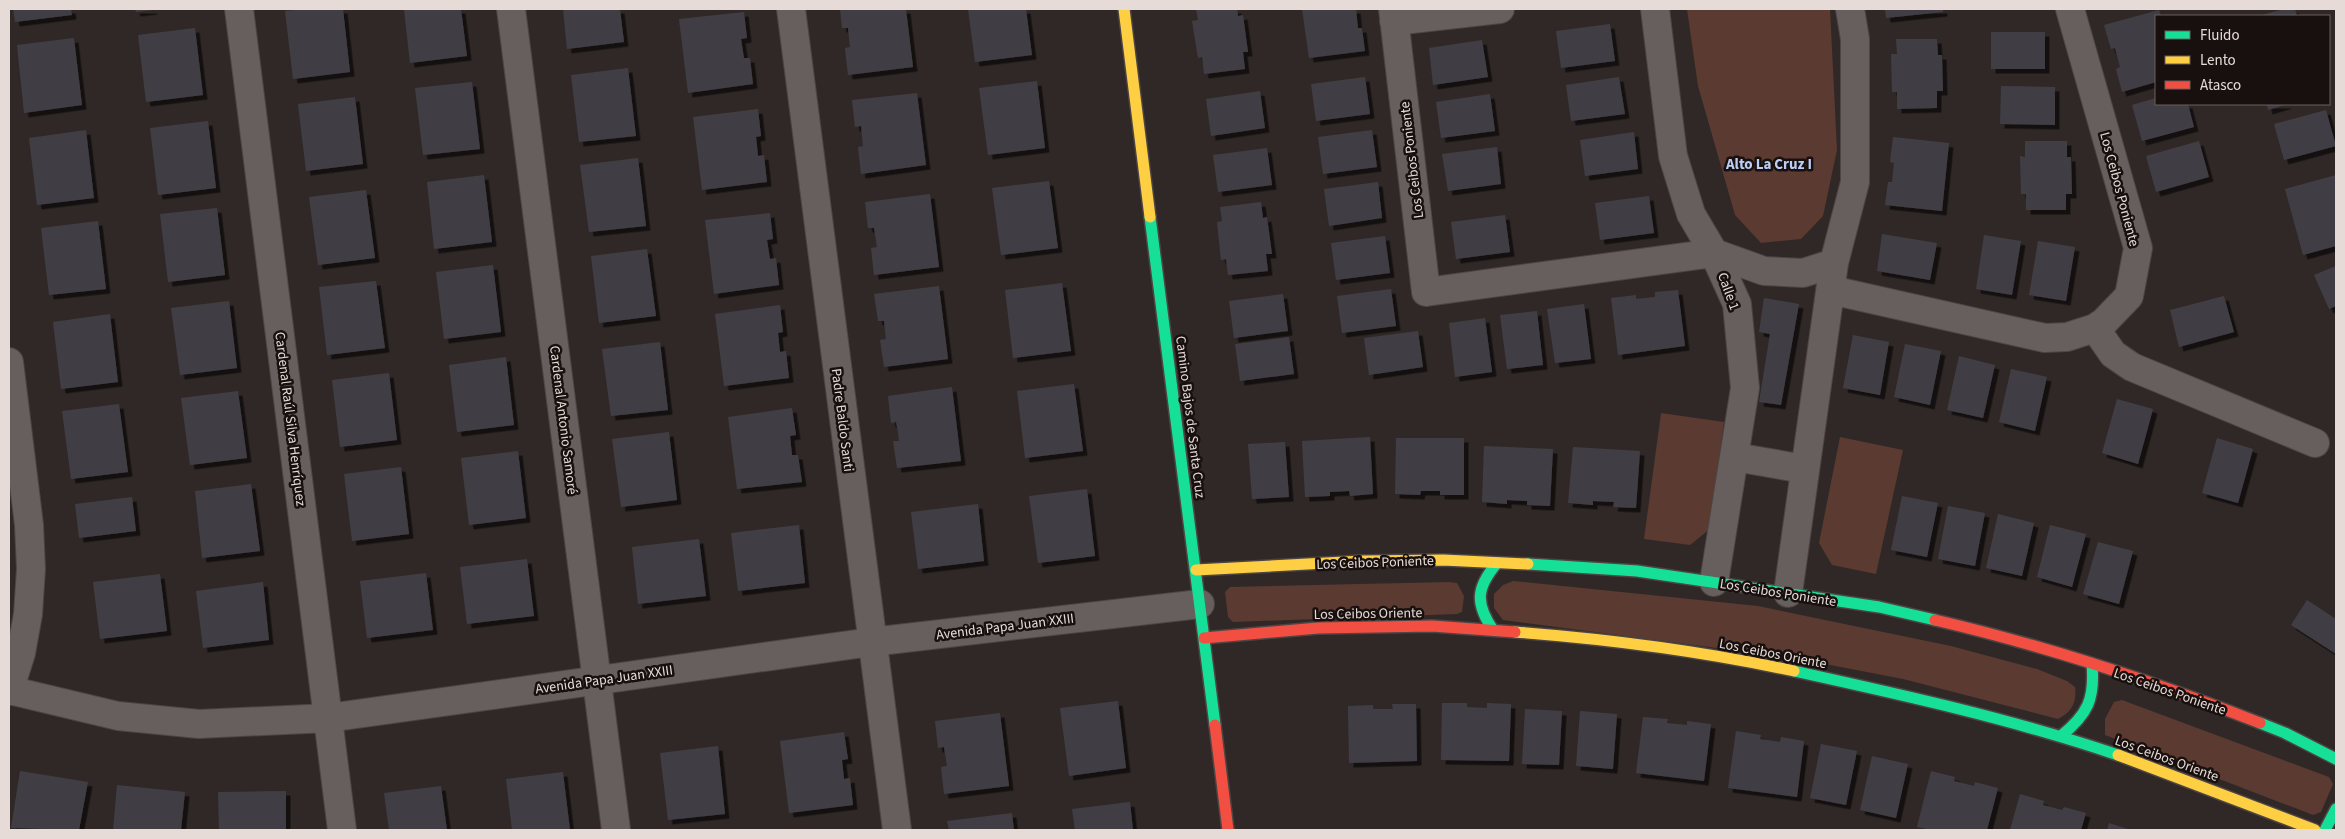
<svg xmlns="http://www.w3.org/2000/svg" width="2345" height="839" viewBox="0 0 2345 839" font-family="'Source Sans 3',sans-serif">
<defs>
<filter id="shadow"><feDropShadow dx="4.5" dy="4.5" stdDeviation="0" flood-color="#0009"/></filter>
</defs>
<rect width="100%" height="100%" fill="#302826"/>
<!-- green -->
<path fill="#5a3a31" d="M 1687,9 L 1830,9 L 1837,150 L 1823,216 L 1801,239 L 1761,243 L 1735,215 L 1698,86 Z
M 1661,413 L 1724,422 L 1710,529 L 1690,545 L 1644,539 Z
M 1840,437 L 1903,450 L 1876,574 L 1832,565 L 1819,543 Z
M 1513,581 L 1758,606 L 1951,646 L 2037,669 L 2067,681 L 2075,687 C 2077,702 2072,712 2058,719 L 1903,679 L 1794,658 L 1503,620 L 1494,608 L 1494,594 L 1503,585 Z
M 1449,582 L 1457,583 L 1464,596 L 1462,612 L 1457,614 L 1233,622 L 1228,617 L 1225,592 L 1230,587 Z
M 2122,700 L 2329,777 L 2333,784 L 2321,812 L 2313,815 L 2105,735 L 2105,719 L 2114,702 Z"/>
<!-- building -->
<path fill="#403e45" filter="url(#shadow)" d="M 13,9 L 71,9 L 72,15 L 15,22 Z
M 135,9 L 153,9 L 153,10 L 136,12 Z
M 307,9 L 343,9 L 350,72 L 293,79 L 285,11 Z
M 404,9 L 461,9 L 467,56 L 410,63 Z
M 563,9 L 620,9 L 624,42 L 567,49 Z
M 840,9 L 906,9 L 913,67 L 848,75 L 845,48 L 850,47 L 849,38 L 848,28 L 842,28 Z
M 968,9 L 1026,9 L 1032,55 L 975,62 Z
M 1196,9 L 1237,9 L 1238,16 L 1243,15 L 1248,52 L 1243,52 L 1245,69 L 1204,74 L 1202,57 L 1198,58 L 1192,21 L 1198,20 Z
M 1302,9 L 1356,9 L 1358,28 L 1362,28 L 1365,51 L 1309,58 Z
M 1885,9 L 1943,9 L 1943,12 L 1886,18 Z
M 2284,9 L 2295,9 L 2297,16 L 2258,16 Z
M 2159,10 L 2161,16 L 2156,16 L 2156,82 L 2122,92 L 2116,69 L 2120,67 L 2115,48 L 2111,49 L 2104,25 Z
M 744,12 L 747,38 L 741,39 L 744,58 L 750,58 L 753,84 L 688,93 L 679,19 Z
M 1610,24 L 1615,61 L 1561,68 L 1556,31 Z
M 195,28 L 203,95 L 146,102 L 138,35 Z
M 1991,32 L 2045,32 L 2045,69 L 1991,69 Z
M 74,38 L 82,105 L 24,113 L 17,45 Z
M 1896,39 L 1937,39 L 1938,55 L 1942,55 L 1943,91 L 1937,91 L 1937,108 L 1897,109 L 1897,92 L 1892,92 L 1891,54 L 1897,54 Z
M 1482,40 L 1488,77 L 1433,85 L 1429,48 Z
M 628,68 L 636,136 L 579,142 L 571,75 Z
M 1365,77 L 1370,114 L 1316,121 L 1311,84 Z
M 1619,77 L 1625,114 L 1571,121 L 1566,85 Z
M 1037,81 L 1045,148 L 988,155 L 979,88 Z
M 472,82 L 480,149 L 423,155 L 415,88 Z
M 2001,86 L 2055,87 L 2055,125 L 2000,124 Z
M 1260,91 L 1265,128 L 1211,136 L 1206,99 Z
M 917,93 L 926,165 L 861,174 L 858,147 L 863,146 L 862,137 L 861,126 L 855,127 L 852,100 Z
M 1490,94 L 1495,131 L 1441,138 L 1436,102 Z
M 355,97 L 363,164 L 306,171 L 298,104 Z
M 2156,98 L 2156,104 L 2188,104 L 2194,127 L 2142,141 L 2132,105 Z
M 2267,104 L 2288,104 L 2268,110 Z
M 758,109 L 761,136 L 756,137 L 757,146 L 758,156 L 764,155 L 767,182 L 702,190 L 693,117 Z
M 2326,110 L 2336,146 L 2284,160 L 2274,124 Z
M 208,121 L 216,188 L 158,195 L 150,128 Z
M 86,130 L 94,198 L 37,205 L 29,138 Z
M 1372,130 L 1377,167 L 1323,174 L 1318,137 Z
M 1634,132 L 1638,169 L 1585,176 L 1580,140 Z
M 1893,137 L 1949,143 L 1942,211 L 1885,205 L 1888,182 L 1892,182 L 1894,163 L 1890,162 Z
M 2025,141 L 2067,141 L 2067,157 L 2071,157 L 2072,194 L 2066,194 L 2066,210 L 2026,210 L 2026,194 L 2021,194 L 2020,156 L 2025,157 Z
M 2199,141 L 2209,177 L 2156,192 L 2146,156 Z
M 1497,147 L 1501,184 L 1448,191 L 1442,154 Z
M 1267,148 L 1272,185 L 1218,192 L 1213,155 Z
M 638,158 L 646,226 L 589,232 L 580,165 Z
M 484,175 L 492,242 L 434,249 L 427,182 Z
M 2336,175 L 2336,246 L 2303,255 L 2285,189 Z
M 1049,181 L 1058,248 L 1001,255 L 992,188 Z
M 1378,182 L 1382,218 L 1329,226 L 1324,189 Z
M 366,190 L 375,258 L 318,265 L 309,197 Z
M 930,194 L 939,267 L 874,275 L 871,248 L 877,247 L 874,228 L 868,228 L 865,202 Z
M 1649,196 L 1654,233 L 1600,240 L 1595,203 Z
M 1261,202 L 1263,218 L 1267,217 L 1272,254 L 1266,254 L 1268,271 L 1228,275 L 1226,259 L 1221,260 L 1217,222 L 1222,221 L 1220,207 Z
M 217,208 L 225,275 L 168,282 L 160,214 Z
M 770,213 L 773,239 L 767,240 L 770,259 L 776,258 L 779,285 L 714,294 L 705,220 Z
M 1505,215 L 1510,252 L 1456,259 L 1451,222 Z
M 98,221 L 106,289 L 49,295 L 41,228 Z
M 1882,234 L 1937,243 L 1930,280 L 1877,271 Z
M 1984,235 L 2021,241 L 2012,295 L 1976,289 Z
M 1385,236 L 1390,273 L 1336,280 L 1331,243 Z
M 2038,241 L 2075,247 L 2066,301 L 2029,295 Z
M 647,249 L 656,316 L 599,323 L 591,256 Z
M 493,265 L 501,332 L 444,339 L 436,272 Z
M 2336,266 L 2336,306 L 2329,309 L 2314,275 Z
M 376,281 L 385,348 L 327,355 L 319,287 Z
M 1062,283 L 1071,351 L 1013,358 L 1005,290 Z
M 939,286 L 948,359 L 884,367 L 880,340 L 886,339 L 884,321 L 878,321 L 874,294 Z
M 1391,289 L 1396,326 L 1342,333 L 1337,296 Z
M 1678,290 L 1685,346 L 1618,355 L 1611,298 L 1636,295 L 1636,299 L 1655,297 L 1655,292 Z
M 1283,294 L 1288,331 L 1234,338 L 1229,301 Z
M 2224,296 L 2234,332 L 2179,347 L 2170,310 Z
M 1764,298 L 1799,304 L 1781,405 L 1759,402 L 1770,334 L 1759,332 Z
M 229,301 L 237,368 L 180,375 L 171,308 Z
M 1584,304 L 1591,359 L 1555,363 L 1547,309 Z
M 780,305 L 783,332 L 778,333 L 780,352 L 786,351 L 789,378 L 724,386 L 715,314 Z
M 1537,311 L 1543,365 L 1507,369 L 1500,315 Z
M 110,314 L 118,382 L 61,389 L 53,322 Z
M 1485,318 L 1492,372 L 1455,377 L 1449,323 Z
M 1418,331 L 1423,367 L 1369,375 L 1364,338 Z
M 1853,335 L 1889,342 L 1880,395 L 1843,388 Z
M 1289,337 L 1294,374 L 1240,381 L 1235,344 Z
M 660,342 L 668,410 L 611,416 L 602,349 Z
M 1905,344 L 1941,351 L 1930,405 L 1894,397 Z
M 1959,356 L 1995,365 L 1983,418 L 1947,410 Z
M 506,357 L 514,425 L 457,432 L 449,365 Z
M 2011,369 L 2047,377 L 2035,431 L 1999,422 Z
M 389,373 L 397,440 L 340,447 L 332,380 Z
M 1074,384 L 1083,451 L 1025,458 L 1017,391 Z
M 952,387 L 961,461 L 897,468 L 893,441 L 899,441 L 898,432 L 896,422 L 891,423 L 888,396 Z
M 238,391 L 247,458 L 190,465 L 181,398 Z
M 2117,399 L 2153,409 L 2138,464 L 2102,453 Z
M 119,404 L 128,472 L 71,479 L 62,411 Z
M 792,408 L 796,435 L 790,436 L 792,455 L 798,455 L 802,482 L 737,489 L 728,417 Z
M 669,432 L 677,500 L 621,507 L 612,439 Z
M 1370,437 L 1373,494 L 1350,496 L 1349,491 L 1330,492 L 1330,496 L 1305,497 L 1302,441 Z
M 1396,438 L 1464,438 L 1464,495 L 1440,495 L 1440,491 L 1421,491 L 1420,495 L 1395,494 Z
M 2217,438 L 2253,449 L 2238,503 L 2202,493 Z
M 1285,442 L 1289,497 L 1252,499 L 1248,444 Z
M 1484,446 L 1553,449 L 1550,506 L 1527,505 L 1527,501 L 1507,500 L 1507,504 L 1482,502 Z
M 1573,447 L 1640,451 L 1636,508 L 1613,507 L 1614,502 L 1593,501 L 1593,505 L 1568,503 Z
M 518,451 L 526,518 L 469,525 L 461,458 Z
M 401,467 L 409,534 L 352,541 L 344,474 Z
M 251,484 L 260,551 L 202,558 L 195,491 Z
M 1087,489 L 1095,556 L 1038,563 L 1029,496 Z
M 1902,496 L 1938,503 L 1927,557 L 1891,550 Z
M 132,497 L 136,531 L 79,538 L 75,504 Z
M 978,504 L 984,561 L 918,569 L 911,512 Z
M 1948,506 L 1985,513 L 1975,566 L 1938,559 Z
M 1998,514 L 2034,523 L 2022,576 L 1986,568 Z
M 799,525 L 805,583 L 738,591 L 731,533 Z
M 2050,525 L 2086,534 L 2072,587 L 2037,577 Z
M 699,539 L 706,596 L 638,604 L 632,547 Z
M 2098,542 L 2133,551 L 2119,604 L 2083,594 Z
M 527,559 L 534,616 L 467,624 L 460,567 Z
M 426,573 L 433,630 L 367,638 L 360,581 Z
M 160,574 L 167,631 L 100,639 L 93,582 Z
M 263,582 L 269,640 L 203,648 L 196,591 Z
M 2307,600 L 2336,619 L 2336,654 L 2291,625 Z
M 1118,701 L 1126,768 L 1069,776 L 1060,708 Z
M 1442,703 L 1467,703 L 1467,707 L 1487,708 L 1487,703 L 1511,704 L 1509,761 L 1441,760 Z
M 1392,704 L 1416,704 L 1417,761 L 1349,763 L 1348,706 L 1373,705 L 1373,709 L 1393,709 Z
M 1525,709 L 1562,711 L 1559,765 L 1522,764 Z
M 1580,711 L 1617,714 L 1613,769 L 1576,766 Z
M 1000,713 L 1009,786 L 944,794 L 941,767 L 947,766 L 944,747 L 938,748 L 935,721 Z
M 1643,717 L 1668,719 L 1667,723 L 1687,725 L 1687,721 L 1711,724 L 1704,781 L 1636,773 Z
M 1736,731 L 1761,735 L 1760,739 L 1780,742 L 1781,737 L 1804,741 L 1797,797 L 1728,788 Z
M 844,732 L 848,759 L 842,760 L 844,779 L 850,778 L 853,805 L 789,813 L 780,741 Z
M 1821,744 L 1857,751 L 1846,805 L 1810,798 Z
M 718,746 L 725,814 L 668,820 L 660,753 Z
M 1872,756 L 1908,764 L 1896,818 L 1860,810 Z
M 20,771 L 88,782 L 79,830 L 11,828 Z
M 1931,771 L 1955,777 L 1954,781 L 1974,786 L 1975,782 L 1998,788 L 1987,830 L 1931,830 L 1917,827 Z
M 563,772 L 570,830 L 512,830 L 506,779 Z
M 117,785 L 185,792 L 181,830 L 113,830 Z
M 441,786 L 447,830 L 389,830 L 384,793 Z
M 286,791 L 286,830 L 219,830 L 218,792 Z
M 2020,794 L 2044,801 L 2043,805 L 2062,810 L 2064,807 L 2086,813 L 2081,830 L 2010,830 Z
M 1130,802 L 1133,830 L 1075,830 L 1072,809 Z
M 1012,813 L 1014,830 L 949,830 L 947,821 Z
M 2109,823 L 2131,830 L 2107,830 Z"/>
<g fill="none" stroke-linecap="round" stroke-linejoin="round">
<defs>
<path id="street" d="M 239,9 L 342,830
M 511,9 L 616,830
M 791,9 L 897,830
M 1393,9 L 1426,292 L 1714,253 L 1764,271 L 1803,273 L 1834,263
M 1655,9 L 1673,156 L 1691,214 L 1714,253 L 1737,304 L 1745,388 L 1714,582
M 1394,21 L 1500,9
M 1831,290 L 2045,338 L 2067,337 L 2095,328 L 2104,322 L 2129,296 L 2138,248 L 2070,9
M 2095,328 L 2113,354 L 2132,367 L 2315,443
M 9,362 L 29,525 L 31,569 L 28,614 L 21,653 L 9,691
M 1735,457 L 1804,469
M 1788,593 L 1834,263 L 1855,182 L 1855,39 L 1850,9
M 9,690 L 118,716 L 199,724 L 328,718 L 871,642 L 1200,604"/>
<path id="fast" d="M 1150,217 L 1215,725
M 1528,564 L 1637,571 L 1879,607 L 1935,620
M 1493,630 C 1475,603 1476,588 1497,563
M 1794,671 C 1903,695 2012,719 2118,755
M 2260,723 L 2285,733 L 2336,759
M 2061,736 C 2088,714 2095,699 2092,664
M 2325,830 L 2336,809"/>
<path id="slow" d="M 1124,9 L 1150,217
M 1196,570 L 1363,561 L 1443,560 L 1528,564
M 1515,632 C 1608,639 1702,651 1794,671
M 2118,755 L 2315,830"/>
<path id="jam" d="M 1935,620 C 2046,646 2155,682 2260,723
M 1204,638 L 1318,628 L 1432,626 L 1515,632
M 1215,725 L 1228,830"/>
</defs>
<!-- street casing -->
<use href="#street" stroke="#4d4544" stroke-width="30"/>
<!-- fast casing -->
<use href="#fast" stroke="#4d4544" stroke-width="14"/>
<!-- slow casing -->
<use href="#slow" stroke="#4d4544" stroke-width="14"/>
<!-- jam casing -->
<use href="#jam" stroke="#4d4544" stroke-width="14"/>
<!-- street -->
<use href="#street" stroke="#665f5d" stroke-width="28"/>
<!-- fast -->
<use href="#fast" stroke="#16e098" stroke-width="11"/>
<!-- slow -->
<use href="#slow" stroke="#ffcf43" stroke-width="11"/>
<!-- jam -->
<use href="#jam" stroke="#f24e42" stroke-width="11"/>
</g>
<g text-anchor="middle" stroke-width="5" stroke-linejoin="round" paint-order="stroke">
<!-- street labels -->
<g font-size="14" fill="#e6dbd7" stroke="#18100e">
<text transform="translate(1411 160) rotate(-97)" y="5">Los Ceibos Poniente</text>
<text transform="translate(2120 189) rotate(75)" y="5">Los Ceibos Poniente</text>
<text transform="translate(1729 291) rotate(70)" y="5">Calle 1</text>
<text transform="translate(1191 417) rotate(83)" y="5">Camino Bajos de Santa Cruz</text>
<text transform="translate(291 419) rotate(83)" y="5">Cardenal Raúl Silva Henríquez</text>
<text transform="translate(564 420) rotate(83)" y="5">Cardenal Antonio Samoré</text>
<text transform="translate(843 420) rotate(83)" y="5">Padre Baldo Santi</text>
<text transform="translate(1375 562) rotate(-2)" y="5">Los Ceibos Poniente</text>
<text transform="translate(1778 592) rotate(9)" y="5">Los Ceibos Poniente</text>
<text transform="translate(1368 613) rotate(-1)" y="5">Los Ceibos Oriente</text>
<text transform="translate(1005 626) rotate(-7)" y="5">Avenida Papa Juan XXIII</text>
<text transform="translate(1773 653) rotate(11)" y="5">Los Ceibos Oriente</text>
<text transform="translate(604 679) rotate(-8)" y="5">Avenida Papa Juan XXIII</text>
<text transform="translate(2170 691) rotate(19)" y="5">Los Ceibos Poniente</text>
<text transform="translate(2167 758) rotate(20)" y="5">Los Ceibos Oriente</text>
</g>
<!-- neighbourhood labels -->
<g font-size="15" font-weight="bold" fill="#bccdf6" stroke="#18100e">
<text x="1769" y="169">Alto La Cruz I</text>
</g>
</g>
<!-- border -->
<rect width="2345" height="839" fill="none" stroke="#e6dbd7" stroke-width="20"/>
<!-- legend -->
<rect x="2155" y="15" width="175" height="90" fill="#18100e" stroke="#6a615e"/>
<rect x="2165" y="31" width="25" height="8" fill="#16e098" stroke="#6a615e"/>
<text x="2200" y="40" font-size="15" fill="#e6dbd7">Fluido</text>
<rect x="2165" y="56" width="25" height="8" fill="#ffcf43" stroke="#6a615e"/>
<text x="2200" y="65" font-size="15" fill="#e6dbd7">Lento</text>
<rect x="2165" y="81" width="25" height="8" fill="#f24e42" stroke="#6a615e"/>
<text x="2200" y="90" font-size="15" fill="#e6dbd7">Atasco</text>
</svg>
